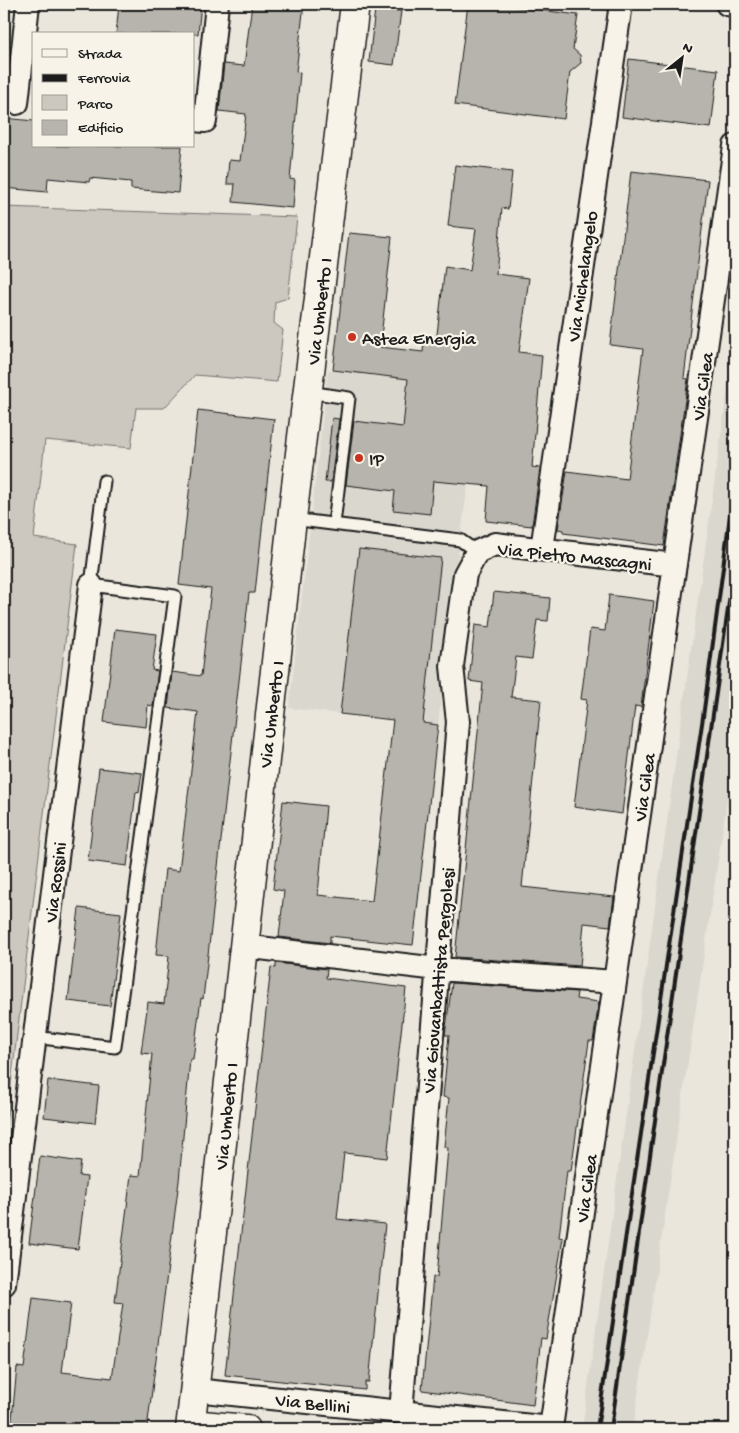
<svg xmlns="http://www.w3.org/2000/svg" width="739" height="1433" viewBox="0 0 739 1433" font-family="'Gochi Hand',sans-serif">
<rect width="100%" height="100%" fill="#eae6dc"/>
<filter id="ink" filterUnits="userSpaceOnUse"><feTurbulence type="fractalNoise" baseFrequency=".02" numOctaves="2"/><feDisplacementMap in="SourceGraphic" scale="10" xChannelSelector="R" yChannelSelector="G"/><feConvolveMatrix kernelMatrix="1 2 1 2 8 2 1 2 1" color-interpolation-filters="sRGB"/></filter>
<g filter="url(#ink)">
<!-- built -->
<path fill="#dad7ce" d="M 735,335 L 735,747 L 633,1429 L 582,1429 Z
M 328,370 L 445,384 L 468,484 L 457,562 L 438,725 L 289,708 Z"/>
<!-- green -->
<path fill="#ccc8c0" stroke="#74726e" d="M 4,207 L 297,217 L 288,298 L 275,302 L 274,323 L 283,330 L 277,382 L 195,375 L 164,408 L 136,408 L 131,448 L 45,440 L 34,538 L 77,544 L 4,1141 Z"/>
<!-- building -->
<path fill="#b6b4ac" stroke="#1c1c1c" d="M 119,4 L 201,4 L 198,34 L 116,34 Z
M 252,4 L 304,4 L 296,72 L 300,73 L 290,179 L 295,180 L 293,208 L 233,202 L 235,184 L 227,184 L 229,160 L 240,161 L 246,114 L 219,111 L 224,64 L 244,66 Z
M 468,4 L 495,4 L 578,15 L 573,49 L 580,55 L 581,63 L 570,72 L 564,119 L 455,105 Z
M 375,9 L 401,11 L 394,65 L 369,62 Z
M 629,59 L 718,70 L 711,128 L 622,117 Z
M 4,118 L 34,121 L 34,146 L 182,146 L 178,193 L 131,189 L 131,182 L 90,178 L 89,182 L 48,178 L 47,192 L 4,188 Z
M 455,165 L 512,172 L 508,209 L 502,208 L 496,274 L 529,278 L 519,352 L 542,355 L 532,467 L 540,468 L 532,526 L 486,521 L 489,486 L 433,481 L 430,514 L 393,510 L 395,491 L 346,485 L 354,421 L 403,427 L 408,379 L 333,370 L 349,233 L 392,237 L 380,347 L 423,352 L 424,341 L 436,343 L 445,266 L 470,270 L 476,229 L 448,226 Z
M 631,171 L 708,180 L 684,378 L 688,379 L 664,546 L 563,533 L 563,530 L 558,529 L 567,471 L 627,479 L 643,349 L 610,345 Z
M 198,410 L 274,419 L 255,593 L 249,593 L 203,999 L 201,998 L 193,1059 L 190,1059 L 179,1181 L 147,1429 L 123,1429 L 74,1423 L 74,1429 L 11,1429 L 17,1367 L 24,1368 L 33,1298 L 71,1303 L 62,1372 L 112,1378 L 123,1303 L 115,1302 L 131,1175 L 140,1176 L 152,1054 L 141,1053 L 148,1002 L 164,1004 L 169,956 L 156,955 L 165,869 L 179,871 L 198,712 L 168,708 L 172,672 L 201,676 L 211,589 L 179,585 Z
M 332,418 L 339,419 L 331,482 L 325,482 Z
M 359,549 L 441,558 L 423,723 L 438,725 L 413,945 L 330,936 L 330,943 L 279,937 L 284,891 L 273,889 L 283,801 L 326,806 L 318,895 L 372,901 L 393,720 L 340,714 Z
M 494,592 L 550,598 L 548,621 L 537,620 L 532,659 L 516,657 L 511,697 L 541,700 L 522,887 L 614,897 L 610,926 L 584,923 L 580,966 L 455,957 L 483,683 L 469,681 L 475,625 L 490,627 Z
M 609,595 L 654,601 L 641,707 L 635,706 L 622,814 L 574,807 L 587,700 L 581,699 L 590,629 L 605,631 Z
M 115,629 L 157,634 L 152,670 L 158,671 L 153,706 L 148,705 L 146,727 L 104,722 Z
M 99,768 L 142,773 L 139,793 L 136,792 L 127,866 L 88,861 Z
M 79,908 L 121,913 L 110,1006 L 68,1001 Z
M 276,963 L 327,969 L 326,978 L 406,988 L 387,1158 L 344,1153 L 337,1219 L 385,1224 L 369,1382 L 365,1382 L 365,1390 L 225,1375 L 271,967 L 276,968 Z
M 452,983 L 577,992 L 576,999 L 599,1002 L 593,1041 L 589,1041 L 571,1171 L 567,1171 L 559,1237 L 563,1238 L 546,1339 L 541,1338 L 533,1405 L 422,1390 L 433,1277 L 437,1277 L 448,1148 L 444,1147 L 449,1098 L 443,1097 L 449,1035 L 445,1035 Z
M 48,1080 L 99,1086 L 95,1123 L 44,1117 Z
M 40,1156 L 81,1162 L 79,1176 L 87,1177 L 78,1249 L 29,1243 Z"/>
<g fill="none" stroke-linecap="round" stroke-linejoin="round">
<defs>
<path id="service" d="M 308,392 L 349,398 L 334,524
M 292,519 L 460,540 L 477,552
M 34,1037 L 115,1047 L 175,596 L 91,585 L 104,481"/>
<path id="minor" d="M 727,4 L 735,5
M 17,103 L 28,4
M 194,120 L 205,121 L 217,4
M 542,549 L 621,4
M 243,946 L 438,969 L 615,982
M 4,1284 L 91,585
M 195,1390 L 551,1428 L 735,146
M 401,1412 L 458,722 L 452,666 L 465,574 L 477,552 L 495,544 L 675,565"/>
<path id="tertiary" d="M 191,1424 L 246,1429"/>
<path id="primary" d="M 190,1429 L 292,519 L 355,4"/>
</defs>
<!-- service casing -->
<use href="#service" stroke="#1c1c1c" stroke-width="15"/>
<!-- minor casing -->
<use href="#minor" stroke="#1c1c1c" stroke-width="26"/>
<!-- tertiary casing -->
<use href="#tertiary" stroke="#1c1c1c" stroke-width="31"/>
<!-- primary casing -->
<use href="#primary" stroke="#1c1c1c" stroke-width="31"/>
<!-- service -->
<use href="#service" stroke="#f7f3e8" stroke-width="11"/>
<!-- minor -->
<use href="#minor" stroke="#f7f3e8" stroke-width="22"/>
<!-- tertiary -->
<use href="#tertiary" stroke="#f7f3e8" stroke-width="28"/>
<!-- primary -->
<use href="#primary" stroke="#f7f3e8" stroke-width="28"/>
<!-- rail -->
<path stroke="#1c1c1c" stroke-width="4" d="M 597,1429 L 703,717 L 735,478
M 611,1429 L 735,560"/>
</g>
</g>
<!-- markers -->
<g fill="#c8321e" stroke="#f7f3e8" stroke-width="2">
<circle cx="352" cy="337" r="5"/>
<circle cx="359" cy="458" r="5"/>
</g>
<g text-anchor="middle" stroke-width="4.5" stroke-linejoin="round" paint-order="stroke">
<!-- street labels -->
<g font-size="19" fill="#1c1c1c" stroke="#f7f3e8">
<text transform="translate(581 276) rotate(-82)" y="7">Via Michelangelo</text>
<text transform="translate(318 311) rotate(-83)" y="7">Via Umberto I</text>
<text transform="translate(701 386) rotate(-82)" y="7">Via Cilea</text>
<text transform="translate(575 555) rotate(6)" y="7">Via Pietro Mascagni</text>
<text transform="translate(270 714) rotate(-83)" y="7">Via Umberto I</text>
<text transform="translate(643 787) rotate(-82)" y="7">Via Cilea</text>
<text transform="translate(54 882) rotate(-83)" y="7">Via Rossini</text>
<text transform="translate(437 980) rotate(-85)" y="7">Via Giovanbattista Pergolesi</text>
<text transform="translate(225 1116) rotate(-84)" y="7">Via Umberto I</text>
<text transform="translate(585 1188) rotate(-82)" y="7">Via Cilea</text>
<text transform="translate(313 1402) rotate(6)" y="7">Via Bellini</text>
</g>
<!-- poi labels -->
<g font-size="19" fill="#1c1c1c" stroke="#f7f3e8" text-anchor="start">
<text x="362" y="344">Astea Energia</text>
<text x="369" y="465">IP</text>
</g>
</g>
<!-- margin -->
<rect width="739" height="1433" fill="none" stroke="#f7f3e8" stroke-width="20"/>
<rect x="10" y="10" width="719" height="1413" fill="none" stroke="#1c1c1c" stroke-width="2" filter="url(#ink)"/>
<!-- legend -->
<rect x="32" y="32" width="162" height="115" fill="#f7f3e8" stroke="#9f9d96"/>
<rect x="42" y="49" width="25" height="8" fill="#f7f3e8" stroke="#9f9d96"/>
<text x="78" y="58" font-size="15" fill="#1c1c1c">Strada</text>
<rect x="42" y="74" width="25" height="8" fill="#1c1c1c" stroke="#9f9d96"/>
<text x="78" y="82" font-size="15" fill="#1c1c1c">Ferrovia</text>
<rect x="42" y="95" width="25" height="15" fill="#ccc8c0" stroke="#9f9d96"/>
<text x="78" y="108" font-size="15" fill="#1c1c1c">Parco</text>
<rect x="42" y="120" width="25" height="15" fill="#b6b4ac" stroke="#9f9d96"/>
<text x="78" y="132" font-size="15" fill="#1c1c1c">Edificio</text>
<!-- north arrow -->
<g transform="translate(682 58) rotate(30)" stroke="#f7f3e8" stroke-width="4" paint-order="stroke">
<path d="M0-4L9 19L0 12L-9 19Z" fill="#1c1c1c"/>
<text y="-8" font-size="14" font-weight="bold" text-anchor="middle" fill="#1c1c1c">N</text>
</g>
</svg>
